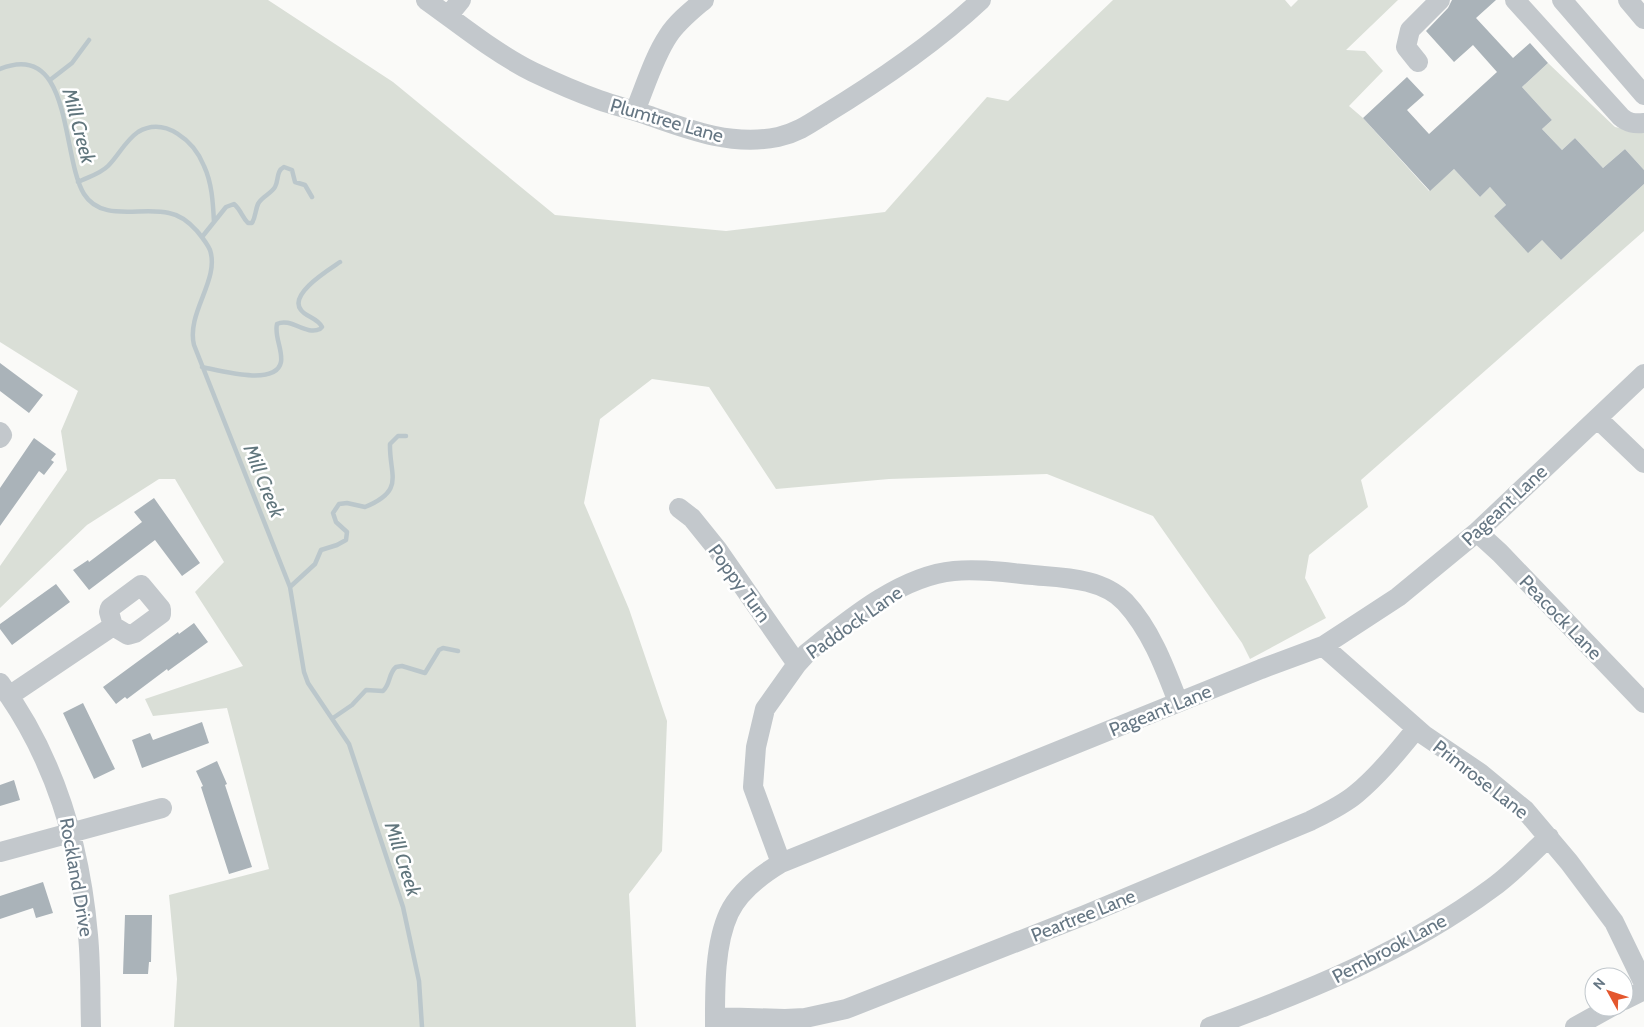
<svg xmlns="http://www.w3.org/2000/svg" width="1644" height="1027" viewBox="0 0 1644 1027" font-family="Cabin,sans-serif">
<rect width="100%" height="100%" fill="#fafaf8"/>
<!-- green -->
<path fill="#dadfd7" d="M 0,0 L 268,0 L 393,82 L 555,215 L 726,231 L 885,212 L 987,97 L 1008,101 L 1113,0 L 1285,0 L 1291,7 L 1298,0 L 1398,0 L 1346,50 L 1365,51 L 1383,71 L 1349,106 L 1363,118 L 1429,191 L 1454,169 L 1480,197 L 1490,187 L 1506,205 L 1494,216 L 1542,240 L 1561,260 L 1644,184 L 1644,231 L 1361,480 L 1368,507 L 1309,555 L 1305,578 L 1326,618 L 1250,659 L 1242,643 L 1153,516 L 1047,474 L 889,479 L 776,489 L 709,387 L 652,379 L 600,419 L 584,503 L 629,609 L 667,721 L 662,851 L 629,894 L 636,1027 L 174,1027 L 177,979 L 169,895 L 269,869 L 227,708 L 153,716 L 145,699 L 243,666 L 195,592 L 224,562 L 175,479 L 159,479 L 87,525 L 0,608 L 0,566 L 67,470 L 61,431 L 78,391 L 0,342 Z
M 1548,63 L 1615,127 L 1644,133 L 1644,170 L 1625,149 L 1603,168 L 1575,138 L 1562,150 L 1542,129 L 1552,120 L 1522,87 Z"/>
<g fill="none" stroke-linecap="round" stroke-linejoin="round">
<!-- stream -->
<path stroke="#bbc7cb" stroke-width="4.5" d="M 0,69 C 73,39 61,157 84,194 C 102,223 142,206 169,213 C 180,215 189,222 197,231 C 201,236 207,243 210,250 C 220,280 186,313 194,345 L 290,587 L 304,672 L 308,683 L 349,744 L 403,907 L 419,981 L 422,1027
M 50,80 L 72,63 L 89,40
M 78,182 C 88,177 100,174 108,166 C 119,155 125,141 138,132 C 165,116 194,141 204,166 C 212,183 213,203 214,222
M 202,237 L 226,207 L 234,204 C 241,210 242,217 248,223 L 252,223 C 256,216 255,211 258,204 C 261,197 271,194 275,187 C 279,180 276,171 284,167 L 292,170 L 295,182 L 305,185 L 312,197
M 202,367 C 218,370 276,387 281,362 C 283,350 274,336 277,324 C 291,317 306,336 320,329 L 322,327 C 318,318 306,317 301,310 C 288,294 330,269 340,262
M 290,587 L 315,564 L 321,550 L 337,545 L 346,540 L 347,532 L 336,522 L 333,513 L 339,504 L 347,503 L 365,507 C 406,490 389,475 390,444 L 398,436 L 406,436
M 333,718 L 352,705 L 366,690 L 383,691 C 391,683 388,674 396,667 L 402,666 L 425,673 L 439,650 L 443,648 L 458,651"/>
</g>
<!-- building -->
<path fill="#aab3b9" d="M 1452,0 L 1496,0 L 1476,18 L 1513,58 L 1530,43 L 1548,63 L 1522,87 L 1552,120 L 1542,129 L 1562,150 L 1575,138 L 1603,168 L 1625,149 L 1644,170 L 1644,184 L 1561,260 L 1542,240 L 1528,253 L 1494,216 L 1506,205 L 1490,187 L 1480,197 L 1454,169 L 1430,191 L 1363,118 L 1407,77 L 1424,95 L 1407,110 L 1429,134 L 1497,72 L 1473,45 L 1454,62 L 1426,31 L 1448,8 Z
M 0,363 L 43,395 L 29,413 L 0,391 Z
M 34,438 L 56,454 L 51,460 L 54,462 L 44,475 L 39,471 L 0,526 L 0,488 Z
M 154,498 L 200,563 L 182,576 L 155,540 L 89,590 L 73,570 L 88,560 L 89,562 L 142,522 L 134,512 Z
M 56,584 L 70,602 L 12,645 L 0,629 L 0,624 Z
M 194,623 L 208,642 L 168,671 L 167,669 L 127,699 L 125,697 L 116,704 L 103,687 L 178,632 L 179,634 Z
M 83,703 L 115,769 L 94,779 L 63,713 Z
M 202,722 L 209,743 L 142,768 L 132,740 L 150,733 L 153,740 Z
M 217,761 L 227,784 L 225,785 L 252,867 L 229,874 L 201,787 L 203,786 L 196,771 Z
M 14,780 L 20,800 L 0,806 L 0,785 Z
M 43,882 L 53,913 L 36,918 L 33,908 L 0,919 L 0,896 Z
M 125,915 L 152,915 L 151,962 L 149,962 L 148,974 L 123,974 Z"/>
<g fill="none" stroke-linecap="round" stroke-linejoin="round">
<!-- minor -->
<path stroke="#c3c8cc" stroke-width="20" d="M 426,0 C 461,25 495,53 533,72 C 554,82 577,92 599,100 C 616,106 633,110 650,116 C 692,131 733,146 778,137 C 796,133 808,125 822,116 C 878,82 933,45 981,0
M 1515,0 L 1621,117 C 1628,123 1634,124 1644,123
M 1562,0 L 1644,95
M 1628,0 L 1644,19
M 448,16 L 461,0
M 1418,62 L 1406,47 L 1410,30 L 1440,0
M 635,111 C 645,87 654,57 668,36 C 677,22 691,11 704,0
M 1598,419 L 1644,463
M 0,432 L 2,435 L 0,438
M 679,508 L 692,518 L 717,549 L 797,664
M 1477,532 L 1500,553 L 1644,703
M 1323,646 L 1424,735 L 1480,773 L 1525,810 L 1569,862 L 1614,922 L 1644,984
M 0,683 C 55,758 80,843 88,935 C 91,966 90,997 91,1027
M 9,696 L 113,626 L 128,635 L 135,633 L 161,614 L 161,609 L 141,585 L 110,608 L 109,612 L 113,626
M 0,852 L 162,808
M 781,863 L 753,787 L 756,747 L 765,709 L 797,664 L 807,653 C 847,621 900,576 954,571 C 983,568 1015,574 1044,576 C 1072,578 1105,581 1125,602 C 1151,630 1165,668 1178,702
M 1624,1000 L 1644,990
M 715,1017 L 785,1019 L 805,1018 L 846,1009 L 1085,915 L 1310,821 C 1326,813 1343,805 1356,794 C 1379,775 1398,751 1416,729
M 715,1027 C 715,992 714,945 729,913 C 739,892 761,875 781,863 L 1261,669 L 1323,646 L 1398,597 L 1477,532 L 1644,374
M 1210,1027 C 1308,991 1407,951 1492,888 C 1513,873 1530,854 1549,837
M 1575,1027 L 1611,1007"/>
</g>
<g text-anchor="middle" stroke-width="5" stroke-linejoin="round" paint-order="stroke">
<!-- street labels -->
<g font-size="19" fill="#657683" stroke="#fff">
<text transform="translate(667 120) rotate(16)" y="7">Plumtree Lane</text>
<text transform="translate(1504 505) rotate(-43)" y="7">Pageant Lane</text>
<text transform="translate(740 583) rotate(54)" y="7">Poppy Turn</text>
<text transform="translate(1561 617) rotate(46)" y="7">Peacock Lane</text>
<text transform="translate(854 622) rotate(-35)" y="7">Paddock Lane</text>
<text transform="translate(1160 710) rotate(-22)" y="7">Pageant Lane</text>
<text transform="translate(1481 779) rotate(38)" y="7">Primrose Lane</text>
<text transform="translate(77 877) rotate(80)" y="7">Rockland Drive</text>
<text transform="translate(1083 915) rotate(-22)" y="7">Peartree Lane</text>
<text transform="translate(1389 948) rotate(-28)" y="7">Pembrook Lane</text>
</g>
<!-- water labels -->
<g font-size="20" font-style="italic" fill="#60757c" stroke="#fff">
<text transform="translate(79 126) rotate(75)" y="7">Mill Creek</text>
<text transform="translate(264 481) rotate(68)" y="7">Mill Creek</text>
<text transform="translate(403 859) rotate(72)" y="7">Mill Creek</text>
</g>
</g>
<!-- north arrow -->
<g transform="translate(1609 992) rotate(310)"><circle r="24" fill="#ffffff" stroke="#c1c8cd"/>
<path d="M0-4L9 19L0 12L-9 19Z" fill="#e4572e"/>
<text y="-8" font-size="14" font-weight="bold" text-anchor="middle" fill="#657683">N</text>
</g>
</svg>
